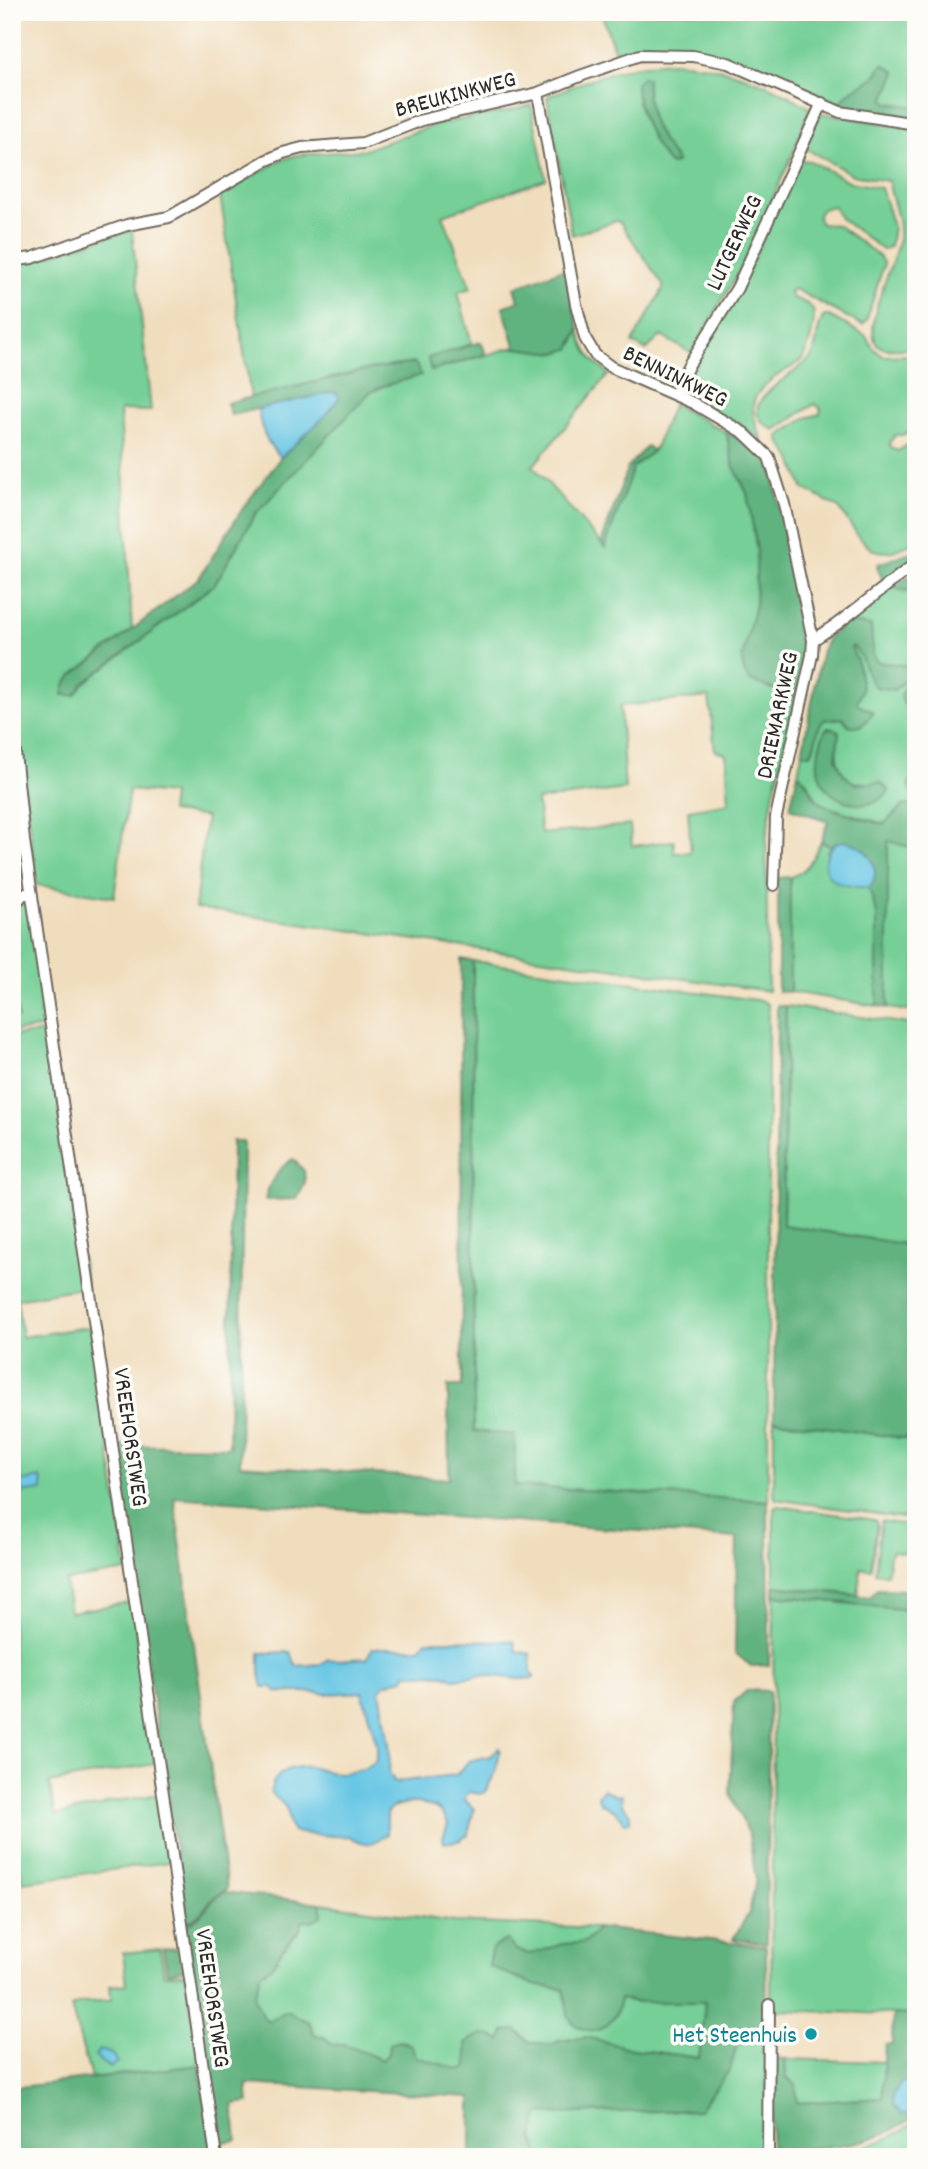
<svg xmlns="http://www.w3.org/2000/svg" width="928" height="2169" viewBox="0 0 928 2169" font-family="Dekko,sans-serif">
<rect width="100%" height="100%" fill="#fdfcf7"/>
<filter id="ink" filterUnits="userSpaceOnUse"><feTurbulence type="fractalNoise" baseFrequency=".0143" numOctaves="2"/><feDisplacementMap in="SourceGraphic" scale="14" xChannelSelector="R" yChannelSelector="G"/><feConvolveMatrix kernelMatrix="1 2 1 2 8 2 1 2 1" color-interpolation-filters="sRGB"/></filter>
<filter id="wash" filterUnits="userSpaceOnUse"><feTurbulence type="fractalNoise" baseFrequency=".00686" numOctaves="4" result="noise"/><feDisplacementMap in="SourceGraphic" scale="28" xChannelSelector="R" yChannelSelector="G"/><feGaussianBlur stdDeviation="1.57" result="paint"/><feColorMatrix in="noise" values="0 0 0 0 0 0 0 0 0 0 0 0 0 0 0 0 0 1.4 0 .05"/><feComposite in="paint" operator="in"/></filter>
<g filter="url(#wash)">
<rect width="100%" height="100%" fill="#f0ddbd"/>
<!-- green -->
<path fill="#75cf96" stroke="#507d60" stroke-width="2" fill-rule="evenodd" d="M 601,12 L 916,12 L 916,107 L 889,103 L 884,100 L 896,72 L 884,64 L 874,78 L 852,90 L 840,103 C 787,82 733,51 675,50 C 655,50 636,54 617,58 Z
M 672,62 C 720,64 769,82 810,108 L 791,158 L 740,270 L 691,353 L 661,336 L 646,350 L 632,343 L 663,289 L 663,285 L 620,222 L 616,221 L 572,235 L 547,97 C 588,79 627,64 672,62 ZM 647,78 C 646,106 654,138 675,158 L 668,163 C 653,143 638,114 636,89 Z
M 531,105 L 546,179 L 443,215 L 471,288 L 458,292 L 472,344 L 428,358 L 431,371 L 510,348 L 528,348 L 556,353 L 574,344 L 579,329 C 583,349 592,362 609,374 L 533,466 L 605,548 L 633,467 L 655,448 L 673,404 L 726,432 L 734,467 L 747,493 L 757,550 L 755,605 L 742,659 L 744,672 L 750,681 L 797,697 L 773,796 L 766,840 L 768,991 L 195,908 L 206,817 L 170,812 L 172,794 L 129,790 L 114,897 L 37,885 L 12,693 L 12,266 C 53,257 91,238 132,231 L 151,411 L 120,410 L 132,630 L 72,676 L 65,685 L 75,695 L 83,684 L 215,584 L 256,513 L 369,393 L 383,386 L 421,374 L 415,363 L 370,369 L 251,398 L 220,195 L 281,160 L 297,155 L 364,150 L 437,124 L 504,112 ZM 709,697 L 715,750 L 726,754 L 729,803 L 688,810 L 691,852 L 674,853 L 674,841 L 632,846 L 630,825 L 541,834 L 537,800 L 625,789 L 620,706 Z
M 821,113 L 916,129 L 916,348 C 906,348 892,351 883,348 C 854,337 898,260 899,237 C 901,220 892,201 889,184 L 888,181 L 853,175 L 805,148 Z
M 800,160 L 810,161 L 850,182 L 881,188 L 893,226 L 890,246 L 883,250 L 840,218 L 833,206 L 822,209 L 818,215 C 818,229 829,223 837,225 L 879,256 L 884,264 L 866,322 L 862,325 L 795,289 L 790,291 L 791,297 C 797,300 807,302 811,307 C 819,315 808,351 802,359 C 797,365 789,368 783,372 C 752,391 745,404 762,439 L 681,390 L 731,305 Z
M 824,316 L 829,316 L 865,335 L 874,349 L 883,356 L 916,355 L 916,428 L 902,435 L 895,435 L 889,444 L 891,448 L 898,451 L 916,439 L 916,542 L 893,551 L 883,552 L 871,549 L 859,537 L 839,508 L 803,488 L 791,457 L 779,440 L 779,436 L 806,418 L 820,414 L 821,409 L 815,404 C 802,411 789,422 775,430 C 724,406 798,375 811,357 C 819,345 815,327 824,316 Z
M 895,586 L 904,591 L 916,591 L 916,683 L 903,690 L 913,707 L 916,706 L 916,769 L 909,784 L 915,801 L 912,805 L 903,806 L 884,824 L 828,807 L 817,800 L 808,783 L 798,773 L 802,753 L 810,754 L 813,751 L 820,723 L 824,720 L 842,718 L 847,725 L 871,710 L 859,706 L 857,702 L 862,688 L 851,648 L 852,645 L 894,690 L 915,671 L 909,666 L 877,662 L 873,656 L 871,626 L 847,622 ZM 827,728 L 839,732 C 837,755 832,765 852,782 L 866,783 L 828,790 L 819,747 Z
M 12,795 L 23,878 L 20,881 L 12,877 Z
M 888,840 L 916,849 L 916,1012 L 888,1008 Z
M 821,842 L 831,846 L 827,852 L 837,882 L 869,888 L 877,914 L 877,1006 L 790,992 L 790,877 C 809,872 812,857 821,842 Z
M 24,900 L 29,902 L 46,1027 L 12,1032 L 12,1019 L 18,1018 L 16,1005 L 12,1005 L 12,911 Z
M 473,961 L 763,1001 L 768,1005 L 768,1501 L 515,1486 L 474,1431 Z
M 786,1006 L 916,1025 L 916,1246 L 783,1225 Z
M 47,1032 L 86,1287 L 17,1299 L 22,1337 L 87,1327 L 92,1330 L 127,1571 L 65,1581 L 70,1612 L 132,1602 L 155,1764 L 49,1783 L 56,1815 L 105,1805 L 105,1803 L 160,1794 L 170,1862 L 23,1882 L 12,1826 L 12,1036 Z
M 774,1420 L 916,1440 L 916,1520 L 776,1499 L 774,1495 Z
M 778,1506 L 875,1520 L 877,1524 L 871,1569 L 861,1568 L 858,1595 L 774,1586 L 774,1508 Z
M 881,1521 L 916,1526 L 916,1554 L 891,1551 L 887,1574 L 875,1573 Z
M 774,1595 L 916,1611 L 916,2015 L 776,2010 L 771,2005 Z
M 320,1903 L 455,1922 L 597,1928 L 591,1940 L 581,1944 L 562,1944 L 539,1953 L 528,1954 L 497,1944 L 554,1988 L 564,1989 L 569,2017 L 620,1999 L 636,2002 L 705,2002 L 700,2058 L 632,2049 L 587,2037 L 560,2041 L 550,2045 L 530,2042 L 516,2030 L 467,2058 L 467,2067 L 460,2070 L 416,2057 L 388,2054 L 383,2060 L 333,2045 L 324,2037 L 314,2034 L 286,2011 L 269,2022 L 263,2017 L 254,1997 L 260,1974 L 273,1965 L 281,1951 L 299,1931 L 303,1920 L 322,1915 Z
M 160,1949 L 164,1975 L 186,1974 L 200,2065 L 91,2078 L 71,2007 L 81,2003 L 111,2000 L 110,1986 L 127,1984 L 123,1953 Z
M 767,2034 L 766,2157 L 751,2156 L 736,2148 L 731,2157 L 659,2157 L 643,2153 L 540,2157 L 533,2136 L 539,2114 L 699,2110 L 730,2069 L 737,2045 L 755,2035 Z
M 785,2059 L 884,2062 L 883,2098 L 797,2103 L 786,2077 Z
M 916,2122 L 916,2157 L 802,2157 C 847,2151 877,2149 916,2122 Z"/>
<!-- forest -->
<path fill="#60b27f" stroke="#466e55" stroke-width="2" d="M 883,64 L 896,72 L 884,100 L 889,103 L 916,107 L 916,118 L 861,111 L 840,103 L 852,90 L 874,78 Z
M 642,77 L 647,78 C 645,113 657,135 677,162 L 671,165 C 653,149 636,108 636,83 Z
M 564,269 L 579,329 L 570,349 L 556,353 L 516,348 L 503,307 L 519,301 L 515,287 Z
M 481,342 L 486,354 L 431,371 L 428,358 Z
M 415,363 L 421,375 L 383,386 L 369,393 L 256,513 L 215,584 L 83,684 L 75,695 L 63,695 L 65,685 L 72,676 L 199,578 L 243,508 L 281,457 L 322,419 L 339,398 L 333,392 L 231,415 L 227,403 L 370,369 Z
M 726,432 C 742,440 764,452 772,470 L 806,639 L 806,656 L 797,697 L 750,681 L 744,672 L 742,659 L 755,605 L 757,550 L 747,493 L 734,467 Z
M 647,446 L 653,451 L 633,467 L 605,548 L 601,544 L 628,467 Z
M 916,551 L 916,558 L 884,583 L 877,567 L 878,564 Z
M 916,571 L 916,591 L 899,590 L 895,586 Z
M 847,622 L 871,626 L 873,656 L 878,662 L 909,666 L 915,671 L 894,690 L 875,687 C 864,675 865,655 852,646 L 851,648 L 857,660 L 862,688 L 857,702 L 859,706 L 871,710 L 873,714 L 861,726 L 850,726 L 842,718 L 824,720 C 814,730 818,744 810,754 L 802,753 L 822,650 L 828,638 Z
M 912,683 L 916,683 L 916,706 L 906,706 C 897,696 901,689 912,683 Z
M 832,727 L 839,732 L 836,758 L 844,775 L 856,784 L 881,782 L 889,791 C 872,815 831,804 821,779 C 814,763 819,745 825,730 Z
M 916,769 L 916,849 L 888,841 L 888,1008 L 877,1006 L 877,914 L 869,888 L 872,884 L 837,842 L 831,846 L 821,842 L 828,821 L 790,808 L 798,773 C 808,780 809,792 817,800 C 827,809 871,822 884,824 L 903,806 L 912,805 L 915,801 L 909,784 Z
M 790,877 L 790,992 L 778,991 L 778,878 Z
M 461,959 L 473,961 L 474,1431 L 515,1435 L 515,1486 L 768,1501 L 769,1665 L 751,1666 L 735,1653 L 737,1538 L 174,1497 L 227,1889 C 205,1898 205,1918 186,1922 L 115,1445 L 229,1447 L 232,1141 L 243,1141 L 240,1465 L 449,1479 L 448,1386 L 462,1386 Z
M 777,1006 L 786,1006 L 783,1225 L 916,1246 L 916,1440 L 774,1420 Z
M 293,1159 L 304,1171 L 305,1183 L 297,1199 L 265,1200 C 268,1184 279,1167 293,1159 Z
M 774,1586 L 870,1597 L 877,1589 L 906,1590 L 916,1586 L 916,1611 L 774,1595 Z
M 748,1690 L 769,1691 L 766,1943 L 733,1939 L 749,1913 L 756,1880 L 749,1835 L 730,1793 L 734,1702 Z
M 224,1892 L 320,1903 L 322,1915 L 312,1921 L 303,1920 L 299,1931 L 281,1951 L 273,1965 L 260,1974 L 254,1998 L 263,2017 L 269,2022 L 286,2011 L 309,2022 L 314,2034 L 324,2037 L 333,2045 L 344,2044 L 382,2060 L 388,2054 L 389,2044 L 400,2041 L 412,2046 L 416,2057 L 460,2070 L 467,2067 L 466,2043 C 477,2034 487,2032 500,2040 L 505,2031 L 516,2030 L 530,2042 L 550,2045 L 560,2041 L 587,2037 L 632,2049 L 699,2058 L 705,2002 L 636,2002 L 620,1999 C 618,2009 616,2017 608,2024 C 597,2035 576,2031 569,2017 C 566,2009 567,1997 564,1989 L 534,1985 L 489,1966 C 489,1951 493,1945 507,1940 C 526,1966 540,1948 564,1944 C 582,1942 586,1947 597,1928 L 766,1946 L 767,2034 L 755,2035 L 737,2045 L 730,2069 L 699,2110 L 539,2114 L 533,2136 L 540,2157 L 471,2157 L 471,2097 L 247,2084 L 249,2102 L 233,2104 L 237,2140 L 218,2143 L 186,1925 C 204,1918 206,1902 224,1892 Z
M 183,1948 L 186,1970 L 167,1973 L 163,1949 Z
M 893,2014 L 916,2015 L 916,2073 L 913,2078 L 904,2081 L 897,2089 L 909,2114 L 916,2110 L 916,2116 C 872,2147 838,2145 787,2151 L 777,2151 L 771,2146 L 773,2060 L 775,2058 L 785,2059 L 786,2077 L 796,2085 L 797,2103 L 882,2098 L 885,2044 L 892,2044 Z
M 200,2065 L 213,2157 L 12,2157 L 12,2088 Z"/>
<!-- water -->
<path fill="#66c6e4" stroke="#487888" stroke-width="2" d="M 333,392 L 338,394 L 339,398 L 322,419 L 281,457 C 267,446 260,426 258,409 Z
M 842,841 C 864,841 886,868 869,888 C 859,887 844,887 835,881 C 818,871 825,846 842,841 Z
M 41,1478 L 43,1490 L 21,1493 L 19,1482 Z
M 426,1640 L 514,1641 L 516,1651 L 531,1654 L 531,1674 L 534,1676 L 534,1678 L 520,1679 L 484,1675 L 454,1679 L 445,1675 L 406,1673 L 405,1678 L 385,1684 L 380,1691 L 390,1750 L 389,1773 L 395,1782 L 456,1775 L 469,1761 L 490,1756 L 499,1748 L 500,1750 L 496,1771 L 485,1792 L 479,1794 L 470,1792 L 466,1795 L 465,1800 L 474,1809 L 468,1835 L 458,1841 L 444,1843 L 443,1838 L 448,1824 C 442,1802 408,1798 390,1809 L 387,1814 L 387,1835 C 369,1846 365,1846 349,1836 C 343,1837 295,1834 293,1831 C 286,1825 290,1817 287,1810 C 284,1802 276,1799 271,1793 C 271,1777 286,1767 302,1767 C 309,1766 317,1769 324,1771 C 341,1775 364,1773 377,1760 L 377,1745 L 362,1692 L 326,1694 C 314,1690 292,1693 278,1692 L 272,1687 L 263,1687 L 260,1673 L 260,1653 L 291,1652 L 296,1666 L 322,1664 L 328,1659 C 341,1662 353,1657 367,1659 L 372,1648 L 420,1648 Z
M 603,1789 L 616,1796 L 622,1795 L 621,1802 L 630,1814 L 630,1822 L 625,1823 L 615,1811 L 600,1803 L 598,1796 Z
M 99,2050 L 112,2054 L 117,2062 L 111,2067 L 100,2062 L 95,2056 Z
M 916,2073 L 916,2110 L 909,2114 L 902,2114 L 893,2104 L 893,2095 L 901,2082 L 910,2080 Z"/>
</g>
<g filter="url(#ink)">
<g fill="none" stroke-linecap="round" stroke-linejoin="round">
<defs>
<path id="street" d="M 538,93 L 576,304 L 585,338 L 595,355 L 611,367 L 693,403 L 744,433 L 769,457 L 784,504 L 813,640 L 812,655 L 776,817 L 774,885
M 12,261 L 32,258 L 127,225 L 169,217 L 265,161 L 283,153 L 302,148 L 363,143 L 422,120 L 538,93 L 580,76 L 640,55 L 693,56 L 728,63 L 840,112 L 916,124
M 675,395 L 688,366 L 737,288 L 822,103
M 813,640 L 837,624 L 916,563
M 12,723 L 24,841 L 216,2157
M 12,908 L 23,894 L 32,894
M 768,2157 L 769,2005"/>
</defs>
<!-- street casing -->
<use href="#street" stroke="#70695e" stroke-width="14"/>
<!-- street -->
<use href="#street" stroke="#fff" stroke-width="10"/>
</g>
</g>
<!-- markers -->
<circle fill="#0f9aa8" stroke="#fdfcf7" stroke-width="2.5" cx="811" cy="2034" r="7"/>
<g text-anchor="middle" stroke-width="7" stroke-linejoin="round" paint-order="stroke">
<!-- street labels -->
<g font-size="24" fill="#2b2b2b" stroke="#fdfcf7">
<text transform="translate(455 93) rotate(-15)" y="8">BREUKINKWEG</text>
<text transform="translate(733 242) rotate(-65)" y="8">LUTGERWEG</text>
<text transform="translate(676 375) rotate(26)" y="8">BENNINKWEG</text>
<text transform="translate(776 715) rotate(-78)" y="8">DRIEMARKWEG</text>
<text transform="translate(132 1437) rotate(82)" y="8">VREEHORSTWEG</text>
<text transform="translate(214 1998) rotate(82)" y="8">VREEHORSTWEG</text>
</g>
<!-- culture labels -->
<g font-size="24" fill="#0d838f" stroke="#fdfcf7" text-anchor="end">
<text x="797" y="2042">Het Steenhuis</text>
</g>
</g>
<!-- margin -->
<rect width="928" height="2169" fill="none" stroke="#fdfcf7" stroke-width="42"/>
</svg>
